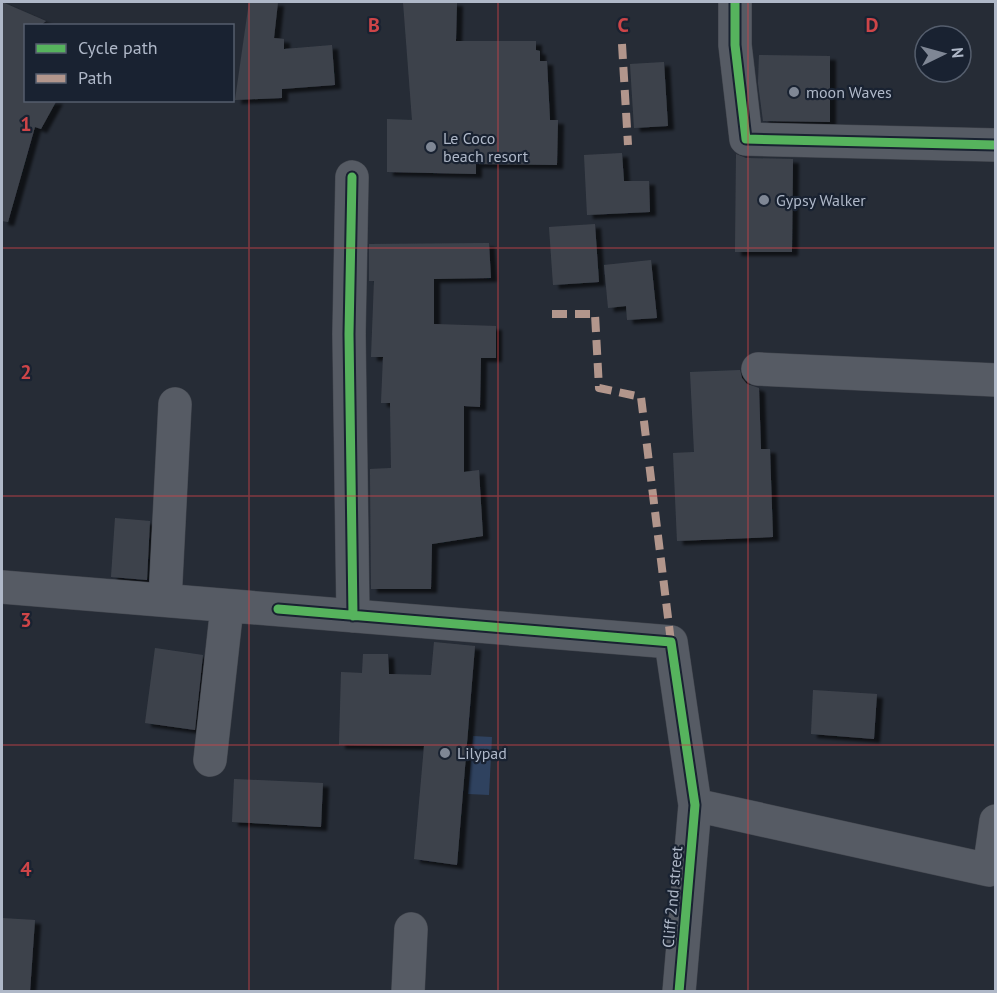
<svg xmlns="http://www.w3.org/2000/svg" width="997" height="993" viewBox="0 0 997 993" font-family="'PT Sans',sans-serif">
<defs>
<filter id="shadow"><feDropShadow dx="6" dy="4" stdDeviation="1.5" flood-color="#0009"/></filter>
</defs>
<rect width="100%" height="100%" fill="#262c36"/>
<!-- water -->
<path fill="#2f425f" d="M 473,736 L 492,737 L 489,795 L 468,794 Z"/>
<!-- building -->
<path fill="#3e434c" filter="url(#shadow)" d="M 2,2 L 46,21 L 40,26 L 26,26 L 26,100 L 57,100 L 41,129 L 35,127 L 8,222 L 2,221 Z
M 249,2 L 278,2 L 274,38 L 284,39 L 284,49 L 332,45 L 335,85 L 282,89 L 282,98 L 235,100 Z
M 403,2 L 457,2 L 456,41 L 536,41 L 536,50 L 540,51 L 540,61 L 547,61 L 550,120 L 558,120 L 557,165 L 476,164 L 476,174 L 387,172 L 387,119 L 412,120 Z
M 759,55 L 830,56 L 830,122 L 763,121 L 758,83 Z
M 664,62 L 668,126 L 634,128 L 630,64 Z
M 622,153 L 624,181 L 649,181 L 650,212 L 587,215 L 584,155 Z
M 736,154 L 746,158 L 793,159 L 792,252 L 735,252 Z
M 595,224 L 599,282 L 553,285 L 549,227 Z
M 489,243 L 491,278 L 434,279 L 434,324 L 496,326 L 496,358 L 481,358 L 480,407 L 464,406 L 464,472 L 479,470 L 483,536 L 432,544 L 431,589 L 371,589 L 370,469 L 391,468 L 390,403 L 381,403 L 383,357 L 371,357 L 374,281 L 369,281 L 369,244 Z
M 651,260 L 657,318 L 627,320 L 626,306 L 608,308 L 604,265 Z
M 740,370 L 742,378 L 747,384 L 759,388 L 761,449 L 770,449 L 773,537 L 677,541 L 673,453 L 694,452 L 690,372 Z
M 115,518 L 150,521 L 147,580 L 111,577 Z
M 434,642 L 475,646 L 457,865 L 414,859 L 424,746 L 339,745 L 341,672 L 362,673 L 363,654 L 388,654 L 389,674 L 431,675 Z
M 155,648 L 203,655 L 195,730 L 145,723 Z
M 813,690 L 877,694 L 874,739 L 811,734 Z
M 234,779 L 323,783 L 321,827 L 232,822 Z
M 2,918 L 35,920 L 30,992 L 2,992 Z"/>
<g fill="none" stroke-linecap="round" stroke-linejoin="round">
<defs>
<path id="minor" d="M 735,2 L 735,45 L 746,139 L 996,145
M 352,177 L 349,334 L 353,616
M 758,369 L 996,380
M 2,587 L 671,642 L 695,805 L 679,992
M 165,600 L 175,404
M 210,760 L 227,607
M 695,805 L 989,870 L 996,821
M 408,992 L 411,929"/>
</defs>
<!-- minor casing -->
<use href="#minor" stroke="#43474f" stroke-width="34"/>
<!-- minor -->
<use href="#minor" stroke="#565b64" stroke-width="33"/>
<!-- quiet -->
<path stroke="#b2968c" stroke-width="8" stroke-dasharray="15 8" stroke-linecap="butt" d="M 622,44 L 628,145
M 552,314 L 595,314 L 599,388 L 641,397 L 671,642"/>
<defs>
<path id="cycleway" d="M 735,2 L 735,45 L 746,139 L 996,145
M 352,177 L 349,334 L 353,616
M 278,609 L 671,642 L 695,805 L 679,992"/>
</defs>
<!-- cycleway casing -->
<use href="#cycleway" stroke="#192231" stroke-width="13"/>
<!-- cycleway -->
<use href="#cycleway" stroke="#56b35d" stroke-width="9"/>
</g>
<!-- grid -->
<path fill="none" stroke="#ce4548" stroke-width="1.5" stroke-opacity="0.55" d="M 249,2 L 249,992M 498,2 L 498,992M 748,2 L 748,992M 2,248 L 996,248M 2,496 L 996,496M 2,745 L 996,745"/>
<!-- markers -->
<g fill="#7f8795" stroke="#192231" stroke-width="2">
<circle cx="794" cy="92" r="6"/>
<circle cx="431" cy="147" r="6"/>
<circle cx="764" cy="200" r="6"/>
<circle cx="445" cy="753" r="6"/>
</g>
<g text-anchor="middle" stroke-width="4.5" stroke-linejoin="round" paint-order="stroke">
<!-- poi labels -->
<g font-size="16" fill="#afb8c8" stroke="#192231" text-anchor="start">
<text x="806" y="98">moon Waves</text>
<text x="443" y="144">Le Coco<tspan x="443" dy="18">beach resort</tspan></text>
<text x="776" y="206">Gypsy Walker</text>
<text x="457" y="759">Lilypad</text>
</g>
<!-- street labels -->
<g font-size="16" fill="#afb8c8" stroke="#192231">
<text transform="translate(672 897) rotate(-85)" y="6">Cliff 2nd street</text>
</g>
</g>
<g font-size="20" text-anchor="middle" font-weight="bold" fill="#ce4548" stroke="#192231" stroke-width="4.5" stroke-linejoin="round" paint-order="stroke">
<text x="374" y="32">B</text>
<text x="623" y="32">C</text>
<text x="872" y="32">D</text>
<text x="26" y="131">1</text>
<text x="26" y="379">2</text>
<text x="26" y="627">3</text>
<text x="26" y="876">4</text>
</g>
<!-- border -->
<rect width="997" height="993" fill="none" stroke="#afb8c8" stroke-width="6"/>
<!-- legend -->
<rect x="24" y="24" width="210" height="78" fill="#192231" stroke="#555e6d" stroke-width="1.5"/>
<rect x="36" y="44" width="30" height="9" fill="#56b35d" stroke="#555e6d" stroke-width="1.5"/>
<text x="78" y="54" font-size="18" fill="#afb8c8">Cycle path</text>
<rect x="36" y="74" width="30" height="9" fill="#b2968c" stroke="#555e6d" stroke-width="1.5"/>
<text x="78" y="84" font-size="18" fill="#afb8c8">Path</text>
<!-- north arrow -->
<g transform="translate(943 54) rotate(85)"><circle r="28" fill="#192231" stroke="#555e6d" stroke-width="1.5"/>
<path d="M0-4.5L10 22L0 15L-10 22Z" fill="#7f8795"/>
<text y="-9" font-size="16" font-weight="bold" text-anchor="middle" fill="#afb8c8">N</text>
</g>
</svg>
